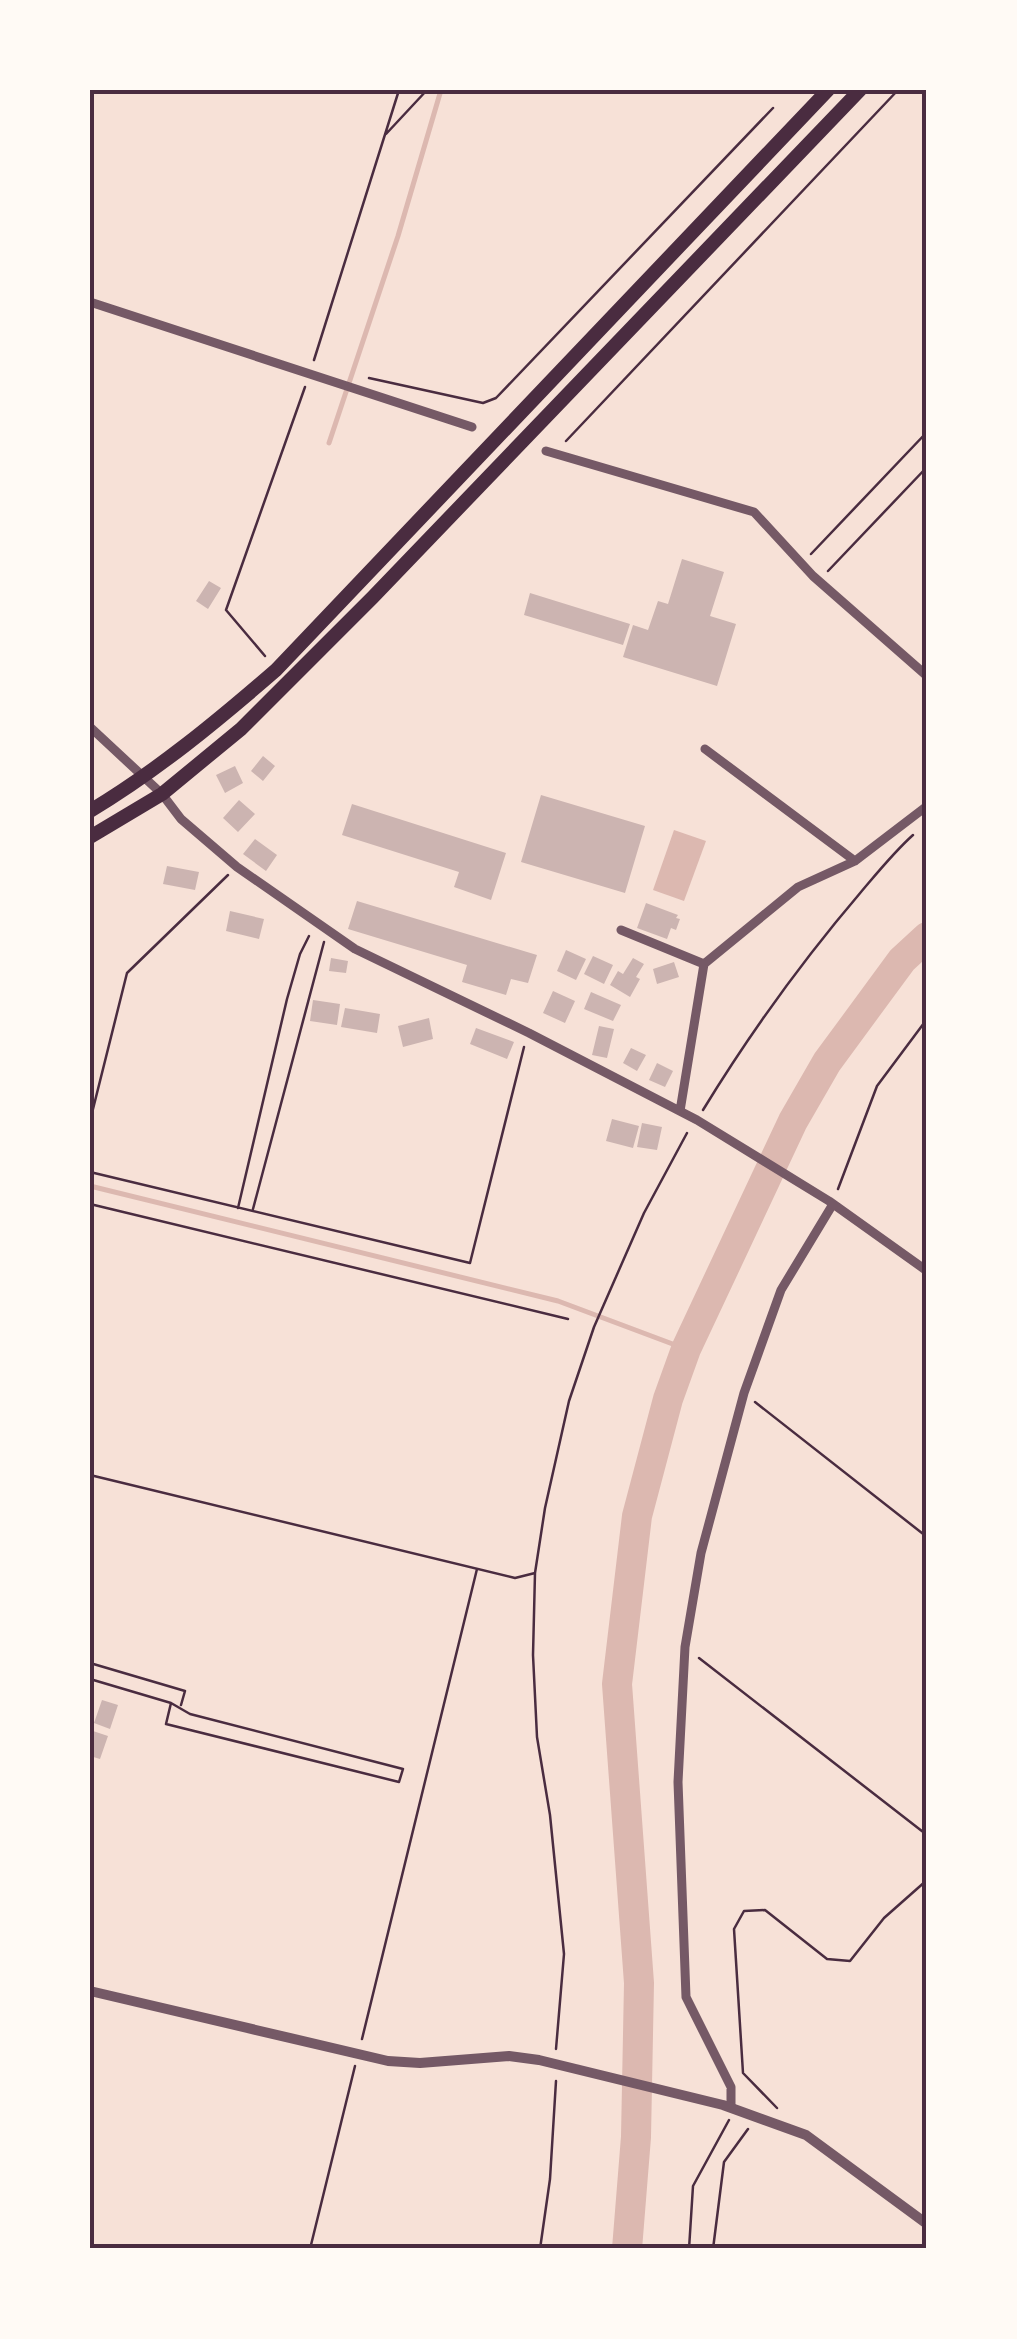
<svg xmlns="http://www.w3.org/2000/svg" width="1017" height="2339" viewBox="0 0 1017 2339" font-family="Ubuntu,sans-serif">
<rect width="100%" height="100%" fill="#f7e1d7"/>
<!-- water -->
<path fill="#dcb8b0" d="M 674,830 L 706,841 L 684,901 L 653,890 Z"/>
<g fill="none" stroke-linecap="round" stroke-linejoin="round">
<!-- stream -->
<path stroke="#dcb8b0" stroke-width="5" d="M 329,443 L 398,236 L 441,90
M 90,1186 L 558,1301 L 686,1349"/>
<!-- river -->
<path stroke="#dcb8b0" stroke-width="30" d="M 627,2249 L 636,2137 L 639,1983 L 617,1684 L 637,1516 L 668,1399 L 686,1349 L 793,1121 L 827,1062 L 902,960 L 927,937"/>
</g>
<!-- building -->
<path fill="#ccb4b1" d="M 682,559 L 724,572 L 710,616 L 736,624 L 717,686 L 623,657 L 633,625 L 648,630 L 658,601 L 668,604 Z
M 209,581 L 221,588 L 208,609 L 196,601 Z
M 530,593 L 630,624 L 623,645 L 524,615 Z
M 263,756 L 275,766 L 263,781 L 251,771 Z
M 235,766 L 243,783 L 225,793 L 216,775 Z
M 541,795 L 645,826 L 625,893 L 521,862 Z
M 239,800 L 255,814 L 238,832 L 223,818 Z
M 352,804 L 506,853 L 491,900 L 454,887 L 459,872 L 342,835 Z
M 255,839 L 277,855 L 266,871 L 243,854 Z
M 167,866 L 199,872 L 195,890 L 163,884 Z
M 357,901 L 537,955 L 528,983 L 511,979 L 506,995 L 462,982 L 467,965 L 348,929 Z
M 646,903 L 678,915 L 676,918 L 680,919 L 676,930 L 671,928 L 667,939 L 637,928 Z
M 230,911 L 264,919 L 259,939 L 226,931 Z
M 566,950 L 586,959 L 576,980 L 557,971 Z
M 593,956 L 613,965 L 604,984 L 584,974 Z
M 331,958 L 348,961 L 346,973 L 329,971 Z
M 633,958 L 644,964 L 636,977 L 640,979 L 630,997 L 610,985 L 618,971 L 623,974 Z
M 674,962 L 679,977 L 657,984 L 653,969 Z
M 553,991 L 575,1001 L 565,1023 L 543,1013 Z
M 591,992 L 621,1005 L 613,1021 L 584,1009 Z
M 313,1000 L 340,1004 L 337,1025 L 310,1021 Z
M 345,1008 L 380,1014 L 377,1033 L 341,1027 Z
M 429,1018 L 433,1039 L 403,1047 L 398,1026 Z
M 599,1026 L 614,1029 L 607,1058 L 592,1055 Z
M 476,1028 L 514,1042 L 507,1059 L 470,1044 Z
M 631,1048 L 646,1055 L 637,1071 L 623,1063 Z
M 657,1063 L 673,1071 L 665,1087 L 649,1080 Z
M 612,1119 L 639,1126 L 633,1148 L 606,1141 Z
M 642,1123 L 662,1127 L 657,1150 L 637,1147 Z
M 102,1700 L 118,1705 L 110,1729 L 94,1723 Z
M 90,1730 L 108,1736 L 100,1759 L 90,1756 Z"/>
<g fill="none" stroke-linecap="round" stroke-linejoin="round">
<!-- path -->
<path stroke="#4a2c40" stroke-width="2.5" d="M 386,134 L 427,90
M 314,360 L 399,90
M 369,378 L 483,403 L 496,398 L 773,108
M 566,441 L 898,90
M 811,554 L 927,432
M 828,571 L 927,467
M 265,656 L 226,610 L 305,387
M 703,1110 C 750,1033 803,960 861,892 C 878,872 894,852 913,835
M 90,1121 L 127,973 L 228,875
M 90,1172 L 470,1263 L 524,1047
M 838,1189 L 877,1086 L 927,1019
M 90,1204 L 568,1319
M 238,1208 L 287,999 L 300,954 L 309,936
M 253,1209 L 324,942
M 755,1402 L 927,1537
M 90,1475 L 515,1578 L 535,1573
M 699,1658 L 927,1835
M 90,1663 L 185,1691 L 181,1705
M 90,1679 L 171,1703 L 190,1714 L 403,1769 L 399,1782 L 166,1724 L 171,1703
M 362,2039 L 477,1569
M 556,2049 L 564,1954 L 550,1815 L 537,1737 L 533,1655 L 535,1573 L 545,1508 L 569,1401 L 594,1327 L 644,1213 L 687,1133
M 777,2108 L 743,2073 L 734,1929 L 744,1911 L 765,1910 L 827,1959 L 850,1961 L 884,1918 L 927,1880
M 310,2249 L 355,2066
M 540,2249 L 550,2179 L 556,2081
M 689,2249 L 693,2186 L 729,2120
M 713,2249 L 724,2162 L 748,2129"/>
<!-- minor -->
<path stroke="#755966" stroke-width="9" d="M 90,302 L 472,427
M 546,451 L 754,512 L 813,576 L 927,676
M 90,727 L 162,794 L 181,819 L 237,867 L 355,949 L 529,1033 L 697,1120 L 829,1201 L 927,1271
M 705,749 L 855,861
M 621,930 L 704,964
M 680,1111 L 704,964 L 798,887 L 855,861 L 927,806
M 731,2107 L 731,2087 L 686,1997 L 678,1782 L 685,1647 L 701,1553 L 744,1393 L 781,1290 L 833,1204"/>
<!-- tertiary -->
<path stroke="#755966" stroke-width="10" d="M 90,1991 L 388,2061 L 420,2063 L 509,2056 L 539,2060 L 723,2105 L 806,2135 L 927,2224"/>
<!-- trunk -->
<path stroke="#4a2c40" stroke-width="14" d="M 90,811 C 158,770 216,722 276,670 L 828,90
M 90,837 L 162,794 L 241,729 L 373,597 L 860,90"/>
</g>
<!-- border -->
<rect width="1017" height="2339" fill="none" stroke="#fffaf5" stroke-width="185"/>
<rect x="92" y="92" width="832" height="2154" fill="none" stroke="#4a2c40" stroke-width="4"/>
</svg>
